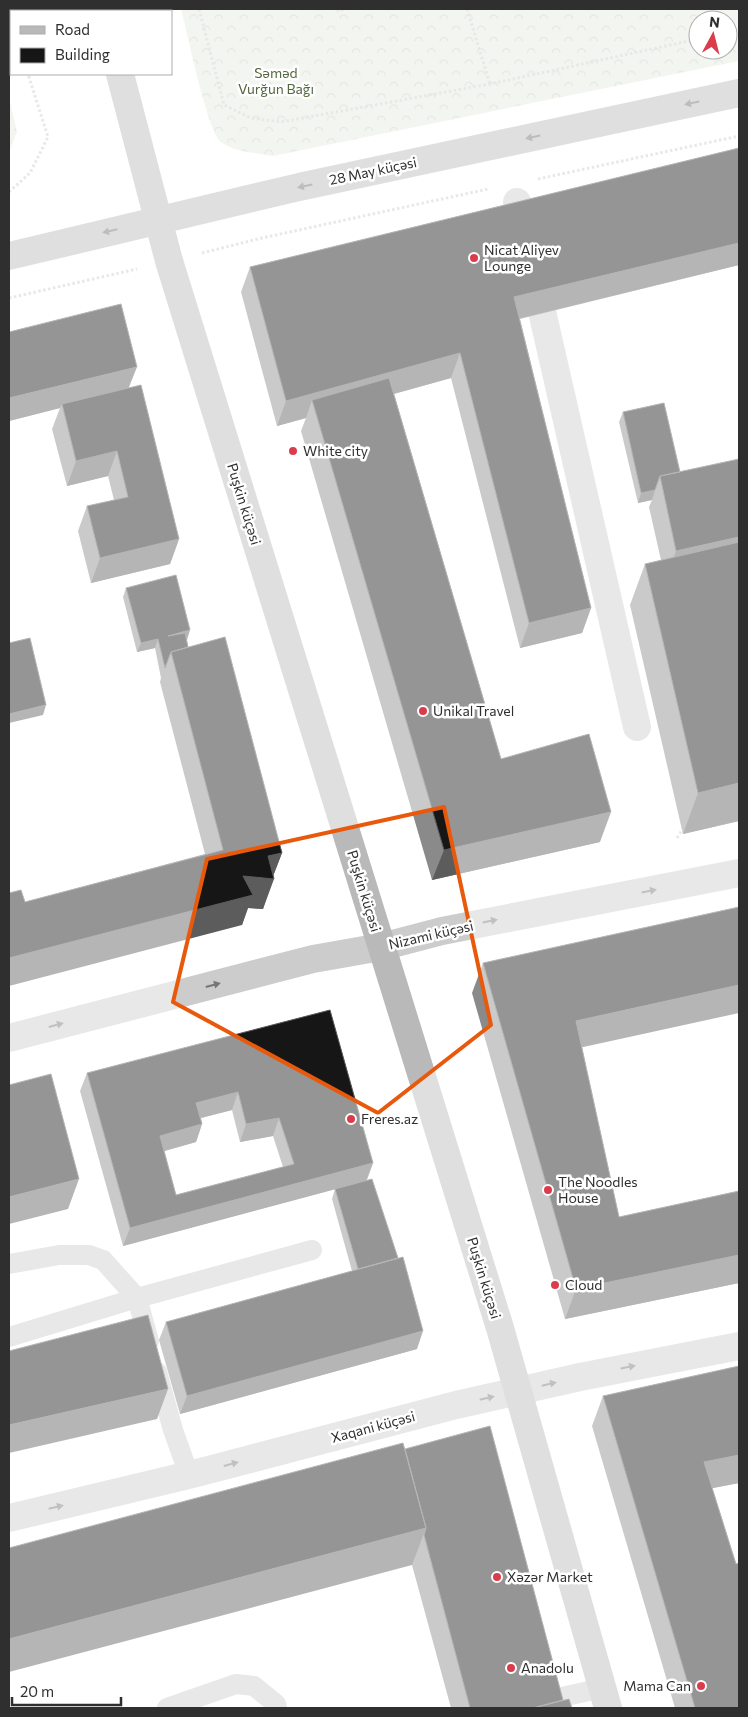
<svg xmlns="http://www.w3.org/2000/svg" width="748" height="1717" viewBox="0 0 748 1717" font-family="Commissioner,sans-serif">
<defs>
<pattern id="forest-crowns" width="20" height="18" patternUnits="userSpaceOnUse" patternTransform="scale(1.25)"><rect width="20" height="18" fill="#e5ebde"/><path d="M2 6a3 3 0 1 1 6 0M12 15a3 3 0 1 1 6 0" fill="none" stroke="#c5cabf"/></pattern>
</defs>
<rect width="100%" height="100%" fill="#fff"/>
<!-- forest -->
<path fill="url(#forest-crowns)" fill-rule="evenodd" d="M 181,9 L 739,9 L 739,61 L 273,156 C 258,153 233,152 221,142 C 207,131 187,31 181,9 ZM 698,20 L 728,20 L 728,50 L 698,50 Z
M 9,97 L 17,132 L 9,152 Z"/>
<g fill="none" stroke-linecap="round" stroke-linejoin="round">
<!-- path -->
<path stroke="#ccc" stroke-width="3" stroke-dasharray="2.5 2.5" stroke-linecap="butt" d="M 199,9 L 224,105 L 251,118 L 281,122 L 490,84 L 698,39
M 338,9 L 338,11 L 346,9
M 467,9 L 490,84
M 9,14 L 11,22
M 728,33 L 739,31
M 538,179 L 739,136
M 9,192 L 30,173 L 48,137 L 28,74
M 202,253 L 262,238 L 488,189
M 9,298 L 137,269
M 677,838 L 684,827"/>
<!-- lane -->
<path stroke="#ccc" stroke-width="20" d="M 9,1264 L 59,1255 L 89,1255 L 103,1260 L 137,1298 L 149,1341
M 9,1337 L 137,1298 L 312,1250
M 157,1372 L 173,1430 L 189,1475
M 544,1701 L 602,1688
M 167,1708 L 236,1684 L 254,1686 L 276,1704 L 277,1708"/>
<!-- street -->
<path stroke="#ccc" stroke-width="28" d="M 517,202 L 637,727
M 9,1038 L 313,959 L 381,947 L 442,931 L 739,873
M 9,1518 L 189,1475 L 456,1405 L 580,1377 L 739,1346"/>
<!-- secondary -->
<path stroke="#b9b9b9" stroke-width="28" d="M 102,9 L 103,11
M 120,74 L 169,261 L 500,1328 L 608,1708
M 9,256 L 299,187 L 739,93"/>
</g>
<!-- wall -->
<path fill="#8a8a8a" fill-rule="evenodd" d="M 739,148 L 739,265 L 520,319 L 591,608 L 582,633 L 520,648 L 451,378 L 394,394 L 501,759 L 600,842 L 432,880 L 301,431 L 306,418 L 277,426 L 241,292 L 250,267 Z
M 9,332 L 129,388 L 179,539 L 170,564 L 91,583 L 78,531 L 87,506 L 114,500 L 108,476 L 67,486 L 52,429 L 60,408 L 9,421 Z
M 623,412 L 680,472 L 739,821 L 683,834 L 630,605 L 645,564 L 661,560 L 649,507 L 652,500 L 638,503 L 619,422 Z
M 126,588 L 187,640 L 188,647 L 282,853 L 273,876 L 263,909 L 248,908 L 242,925 L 25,902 L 205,854 L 160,682 L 161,678 L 155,648 L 137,652 L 123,597 Z
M 483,963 L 582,1048 L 619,1217 L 739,1191 L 739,1283 L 565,1319 L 472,993 Z
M 330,1010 L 373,1163 L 367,1180 L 417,1349 L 180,1414 L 159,1340 L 166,1322 L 352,1271 L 332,1199 L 335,1189 L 123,1246 L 80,1091 L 87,1073 ZM 232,1110 L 240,1142 L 273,1136 L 283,1167 L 176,1195 L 164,1151 L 196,1142 L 202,1124 L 201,1118 Z
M 739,1366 L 739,1483 L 712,1488 L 736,1564 L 739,1708 L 675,1708 L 592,1426 L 603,1396 Z
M 405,1449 L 563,1700 L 572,1708 L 451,1708 L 412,1565 Z"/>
<!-- shaded-wall -->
<path fill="#5c5c5c" d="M 739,243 L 739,265 L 505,322 L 514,297 Z
M 460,353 L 451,378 L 317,415 L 312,400 L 306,418 L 277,426 L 286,401 Z
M 137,367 L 127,392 L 62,404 L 60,408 L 9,421 L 9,398 Z
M 117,451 L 108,476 L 67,486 L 76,461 Z
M 655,490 L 652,500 L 638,503 L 641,493 Z
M 739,537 L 739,565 L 665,581 L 676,551 Z
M 179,539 L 170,564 L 91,583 L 100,558 Z
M 591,608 L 582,633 L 520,648 L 529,623 Z
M 190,630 L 187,640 L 164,646 L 168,636 Z
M 158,639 L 155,648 L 137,652 L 141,643 Z
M 46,705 L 43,715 L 9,723 L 9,714 Z
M 739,783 L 739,821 L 683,834 L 698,793 Z
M 611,812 L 600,842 L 432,880 L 444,850 Z
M 282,853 L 272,879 L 274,879 L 263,909 L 248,908 L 242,925 L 9,986 L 9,958 L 243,876 L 268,856 Z
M 739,985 L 739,1013 L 565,1051 L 576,1021 Z
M 238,1092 L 232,1110 L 189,1121 L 196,1103 Z
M 279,1118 L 273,1136 L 240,1142 L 246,1124 Z
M 202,1124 L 196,1142 L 154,1154 L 160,1136 Z
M 373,1163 L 366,1181 L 123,1246 L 130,1228 Z
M 79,1179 L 68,1209 L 9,1224 L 9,1197 Z
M 739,1255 L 739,1283 L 565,1319 L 576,1289 Z
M 423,1331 L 417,1349 L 180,1414 L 187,1396 Z
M 168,1389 L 157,1419 L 9,1453 L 9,1425 Z
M 739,1455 L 739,1483 L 693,1492 L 704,1462 Z
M 426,1528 L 412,1565 L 9,1672 L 9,1639 Z"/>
<!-- building -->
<path fill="#161616" stroke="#5c5c5c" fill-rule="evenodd" d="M 739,148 L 739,243 L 514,297 L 591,608 L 529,623 L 460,353 L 286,401 L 250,267 Z
M 121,304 L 137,367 L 9,398 L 9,332 Z
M 389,378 L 501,759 L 589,734 L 611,812 L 444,850 L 312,400 Z
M 141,385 L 179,539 L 100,558 L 87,506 L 128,497 L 117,451 L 76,461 L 62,404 Z
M 664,403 L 680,472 L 660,476 L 655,490 L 641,493 L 623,412 Z
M 739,459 L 739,537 L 676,551 L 660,476 Z
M 739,542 L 739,783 L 698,793 L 645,564 Z
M 176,575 L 190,630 L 168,636 L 185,633 L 188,647 L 171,652 L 165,668 L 158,639 L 141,643 L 126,588 Z
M 225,637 L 282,853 L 268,856 L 274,879 L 243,876 L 253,895 L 9,958 L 9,893 L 21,890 L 25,902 L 223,850 L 171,652 Z
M 30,638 L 46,705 L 9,714 L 9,643 Z
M 739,907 L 739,985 L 576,1021 L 619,1217 L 739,1191 L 739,1255 L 576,1289 L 483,963 Z
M 330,1010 L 373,1163 L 130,1228 L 87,1073 ZM 238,1092 L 246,1124 L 279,1118 L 294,1164 L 176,1195 L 160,1136 L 202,1124 L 196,1103 Z
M 51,1074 L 79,1179 L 9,1197 L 9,1085 Z
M 372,1179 L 398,1258 L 358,1269 L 335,1189 Z
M 403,1257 L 423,1331 L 187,1396 L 166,1322 Z
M 148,1315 L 168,1389 L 9,1425 L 9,1351 Z
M 739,1366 L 739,1455 L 704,1462 L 736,1564 L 739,1563 L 739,1708 L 695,1708 L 603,1396 Z
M 490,1426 L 563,1700 L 533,1708 L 470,1708 L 424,1535 L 426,1528 L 405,1449 Z
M 403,1443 L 426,1528 L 9,1639 L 9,1548 Z
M 569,1699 L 572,1708 L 533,1708 Z"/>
<!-- one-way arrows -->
<defs><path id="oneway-solid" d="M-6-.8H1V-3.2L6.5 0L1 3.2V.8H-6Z" transform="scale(1.25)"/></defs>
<g fill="#6d6d6d">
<use href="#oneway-solid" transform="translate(692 103) rotate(168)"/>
<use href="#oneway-solid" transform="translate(533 137) rotate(168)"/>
<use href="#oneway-solid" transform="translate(305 186) rotate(168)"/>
<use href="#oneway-solid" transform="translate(110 231) rotate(167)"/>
</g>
<g fill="#767676">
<use href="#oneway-solid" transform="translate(649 891) rotate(-11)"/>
<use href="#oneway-solid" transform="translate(490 921) rotate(-11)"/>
<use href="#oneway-solid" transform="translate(213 985) rotate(-15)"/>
<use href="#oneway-solid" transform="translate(56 1025) rotate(-15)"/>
<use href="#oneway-solid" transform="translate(628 1367) rotate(-11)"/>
<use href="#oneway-solid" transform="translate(549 1384) rotate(-13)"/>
<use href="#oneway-solid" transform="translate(487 1398) rotate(-13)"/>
<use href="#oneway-solid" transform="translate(231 1464) rotate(-15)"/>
<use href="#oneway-solid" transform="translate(56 1507) rotate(-13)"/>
</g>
<!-- marked area -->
<path d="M0 0H748V1717H0ZM 444,807 L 491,1025 L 378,1113 L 173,1002 L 207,859 Z" fill="#fff" fill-opacity=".55" fill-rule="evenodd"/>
<path fill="none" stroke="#e8590c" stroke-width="4" stroke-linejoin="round" d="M 444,807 L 491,1025 L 378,1113 L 173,1002 L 207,859 Z"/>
<!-- markers -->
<g fill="#db3c4c" stroke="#fff" stroke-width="2">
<circle cx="474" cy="258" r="5"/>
<circle cx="293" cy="451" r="5"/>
<circle cx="423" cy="711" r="5"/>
<circle cx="351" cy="1119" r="5"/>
<circle cx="548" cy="1190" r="5"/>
<circle cx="555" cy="1285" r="5"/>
<circle cx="497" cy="1577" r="5"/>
<circle cx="511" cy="1668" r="5"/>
<circle cx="701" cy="1686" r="5"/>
</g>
<g text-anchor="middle" stroke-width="5" stroke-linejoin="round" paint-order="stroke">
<!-- park labels -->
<g font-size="14" fill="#53683f" stroke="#fff">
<text x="276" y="78">Səməd<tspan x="276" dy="16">Vurğun Bağı</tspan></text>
</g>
<!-- street labels -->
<g font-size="14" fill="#2f2f2f" stroke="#fff">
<text transform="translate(373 171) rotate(-12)" y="5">28 May küçəsi</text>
<text transform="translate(244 504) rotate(73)" y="5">Puşkin küçəsi</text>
<text transform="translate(364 891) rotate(73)" y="5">Puşkin küçəsi</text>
<text transform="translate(431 935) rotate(-13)" y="5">Nizami küçəsi</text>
<text transform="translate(484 1278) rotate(73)" y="5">Puşkin küçəsi</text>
<text transform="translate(373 1427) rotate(-15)" y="5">Xaqani küçəsi</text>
</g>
<!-- poi labels -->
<g font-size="14" fill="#2f2f2f" stroke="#fff" text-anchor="start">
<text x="484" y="255">Nicat Aliyev<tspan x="484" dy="16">Lounge</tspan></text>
<text x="303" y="456">White city</text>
<text x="433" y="716">Unikal Travel</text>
<text x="361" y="1124">Freres.az</text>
<text x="558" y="1187">The Noodles<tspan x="558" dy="16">House</tspan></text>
<text x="565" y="1290">Cloud</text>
<text x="507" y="1582">Xəzər Market</text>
<text x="521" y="1673">Anadolu</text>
<text x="691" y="1691" text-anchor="end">Mama Can</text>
</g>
</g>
<!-- border -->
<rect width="748" height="1717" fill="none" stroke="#2f2f2f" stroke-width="20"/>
<!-- legend -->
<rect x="10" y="10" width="162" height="65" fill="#ffffff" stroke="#acacac"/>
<rect x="20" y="26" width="25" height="8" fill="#b9b9b9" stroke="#acacac"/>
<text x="55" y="35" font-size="15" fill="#2f2f2f">Road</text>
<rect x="20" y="48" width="25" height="15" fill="#161616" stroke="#acacac"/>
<text x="55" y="60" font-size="15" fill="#2f2f2f">Building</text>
<!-- north arrow -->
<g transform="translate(713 35) rotate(7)"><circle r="24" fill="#ffffff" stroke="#acacac"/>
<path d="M0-4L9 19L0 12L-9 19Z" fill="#db3c4c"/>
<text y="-8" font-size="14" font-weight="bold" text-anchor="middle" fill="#2f2f2f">N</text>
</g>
<!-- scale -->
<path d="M12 1697v8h109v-8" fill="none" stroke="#2f2f2f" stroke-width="2.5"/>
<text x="20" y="1697" font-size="15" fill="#2f2f2f" stroke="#ffffff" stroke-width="4" paint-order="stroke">20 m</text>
</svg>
